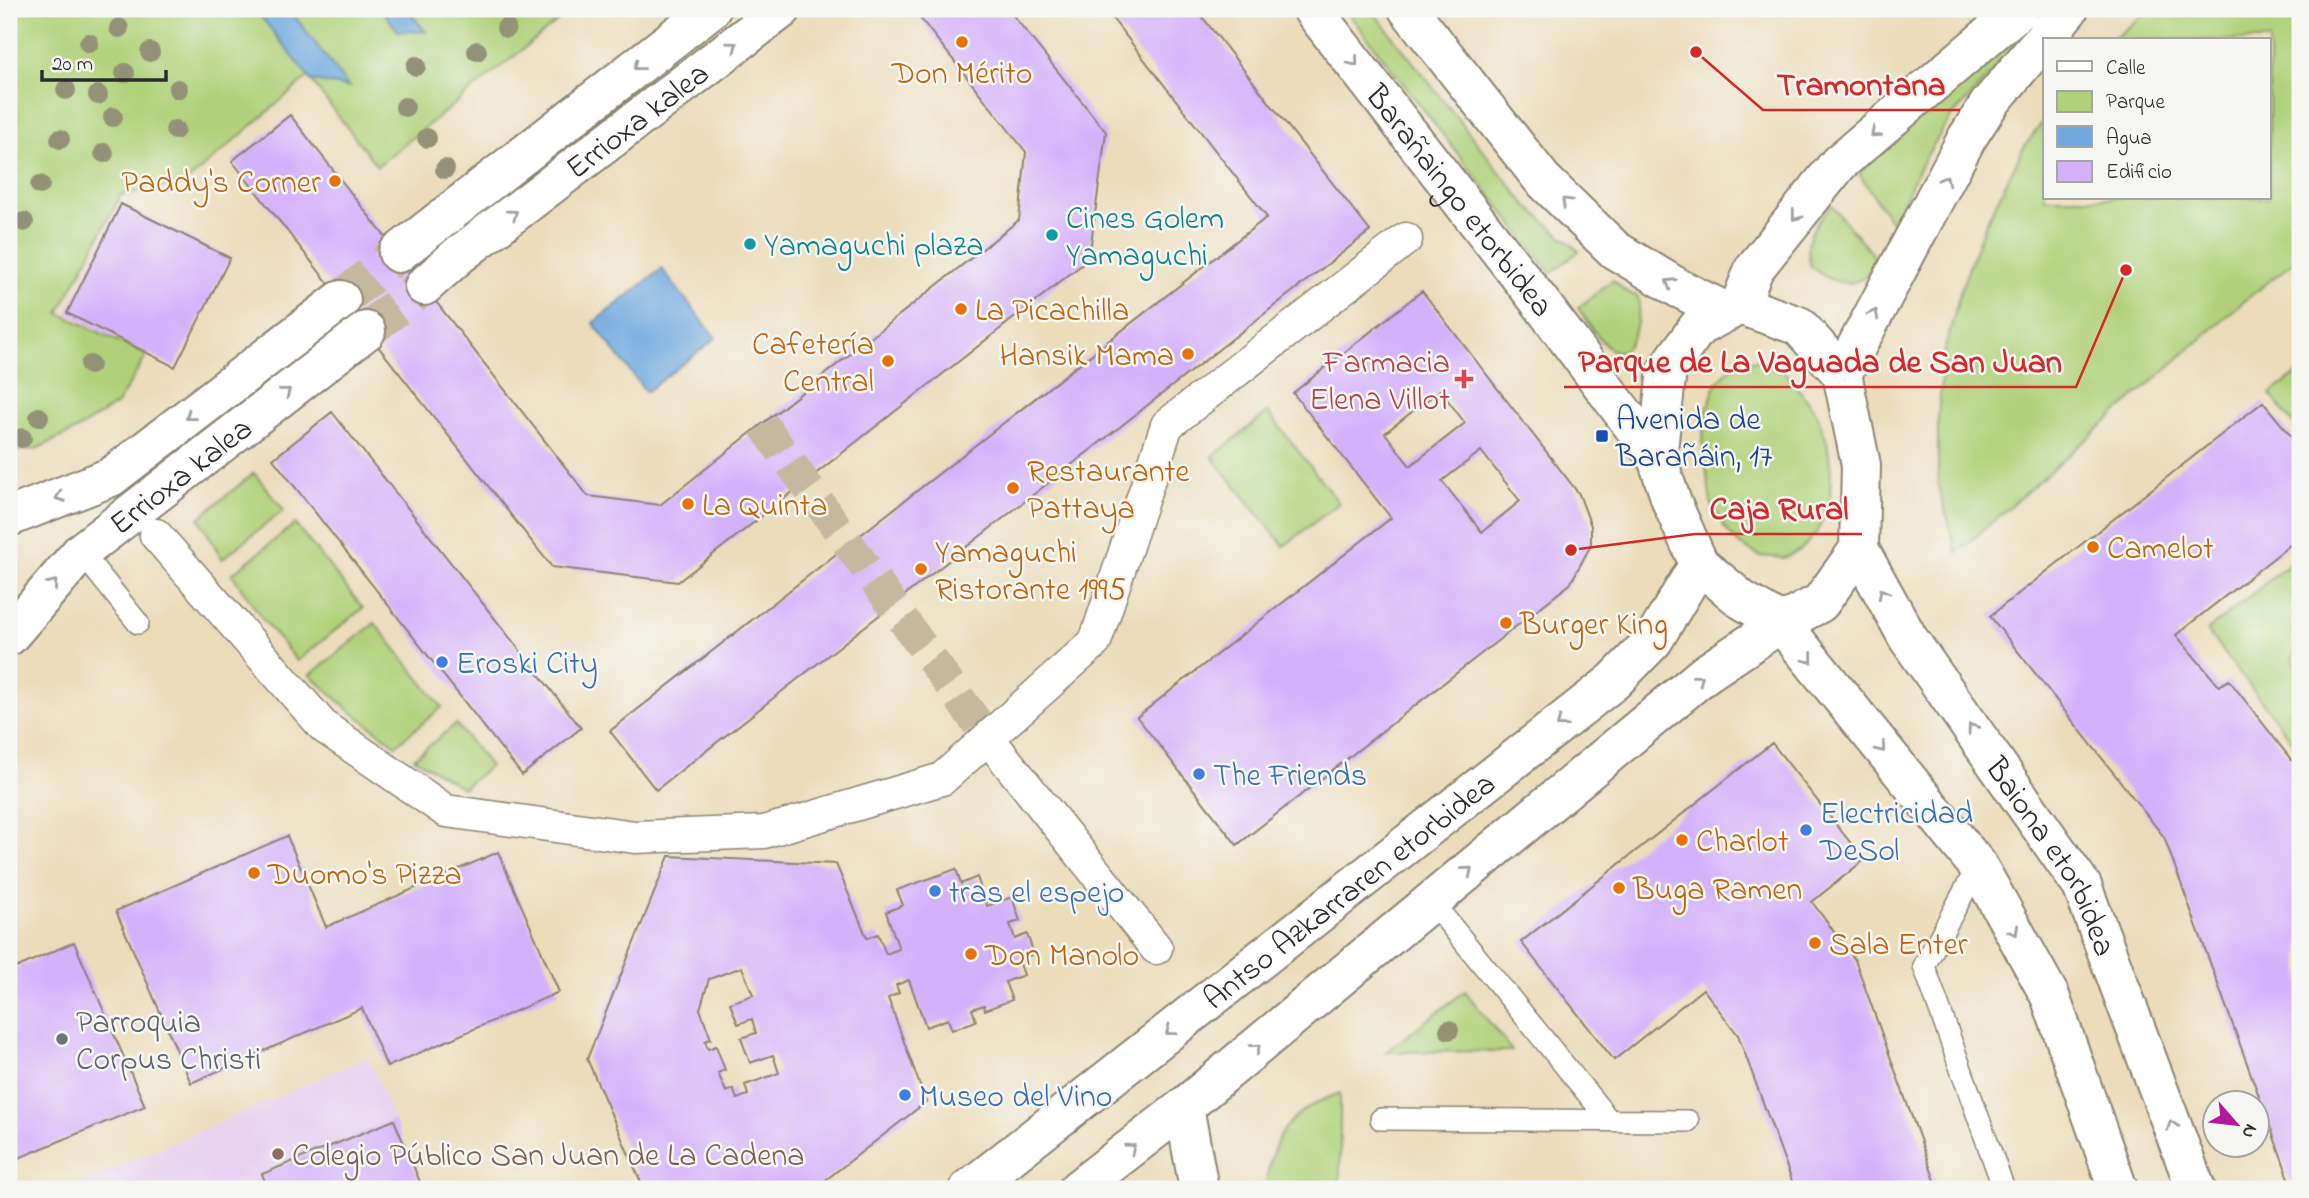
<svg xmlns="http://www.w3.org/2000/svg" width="2309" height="1198" viewBox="0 0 2309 1198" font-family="'Indie Flower',sans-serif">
<rect width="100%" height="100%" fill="#f6f6f2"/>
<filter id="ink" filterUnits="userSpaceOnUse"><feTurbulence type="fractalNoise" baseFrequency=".0143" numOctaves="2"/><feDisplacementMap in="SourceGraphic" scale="14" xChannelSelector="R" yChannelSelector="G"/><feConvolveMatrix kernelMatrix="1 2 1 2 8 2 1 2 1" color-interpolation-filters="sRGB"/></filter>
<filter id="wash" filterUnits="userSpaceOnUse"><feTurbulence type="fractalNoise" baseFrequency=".00686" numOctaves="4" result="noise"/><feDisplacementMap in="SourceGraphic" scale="28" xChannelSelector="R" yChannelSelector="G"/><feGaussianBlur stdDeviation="1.57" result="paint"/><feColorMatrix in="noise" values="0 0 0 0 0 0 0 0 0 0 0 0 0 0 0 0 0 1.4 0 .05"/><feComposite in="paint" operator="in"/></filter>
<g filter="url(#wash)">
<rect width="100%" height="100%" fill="#ebddba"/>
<!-- built -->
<path fill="#e6d2f0" d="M 368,1057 L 423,1189 L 68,1189 Z"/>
<!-- green -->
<path fill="#b0d179" stroke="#6e7e52" stroke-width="2" d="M 9,9 L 573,9 L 377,166 L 308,77 L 184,184 L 121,195 L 59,313 L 147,355 L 117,404 L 76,430 L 36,449 L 9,451 Z
M 1345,9 L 1371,9 L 1526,205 L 1579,251 L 1551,273 Z
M 2150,9 L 2300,9 L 2300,257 L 2244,301 L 1957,553 L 1938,486 L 1938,417 L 1945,349 L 1961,289 L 1984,227 L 2024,147 L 2045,119 L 2045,198 L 2269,198 L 2269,40 L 2112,40 Z
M 2008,43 L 2013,44 L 2014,50 L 1950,118 L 1918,170 L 1893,225 L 1859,174 L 1916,119 Z
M 1831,205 L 1877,259 C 1873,265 1868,274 1863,278 C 1845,290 1825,278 1811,267 C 1803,236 1812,229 1831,205 Z
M 1613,280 L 1625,291 L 1638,297 C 1642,310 1634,356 1614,351 C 1603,348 1585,318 1578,308 Z
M 1756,360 L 1782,368 L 1816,412 L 1827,442 L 1831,471 L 1830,503 L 1817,532 L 1801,550 L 1784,558 L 1760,556 L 1740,545 L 1724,527 L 1711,503 L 1702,441 L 1707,409 L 1717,382 L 1733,366 Z
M 2298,373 L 2300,375 L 2300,432 L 2270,394 Z
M 1268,412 L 1339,503 L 1284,546 L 1212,457 Z
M 254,473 L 284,510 L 222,559 L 199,518 Z
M 295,524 L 363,608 L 297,661 L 264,621 L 232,574 Z
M 2300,555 L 2300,646 L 2292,659 L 2300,670 L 2300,751 L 2207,631 Z
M 375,623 L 442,707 L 396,745 L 348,709 L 310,675 Z
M 456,724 L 490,766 L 463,788 L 414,758 Z
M 1465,991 L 1512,1051 L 1386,1052 Z
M 1340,1093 L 1340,1189 L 1265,1189 C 1272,1134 1288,1112 1340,1093 Z"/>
<!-- water -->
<path fill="#6ea8de" stroke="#4c6a84" stroke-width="2" d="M 255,9 L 289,9 L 349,87 L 312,81 Z
M 381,9 L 407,9 L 426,32 L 398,31 Z
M 662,269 L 716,338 L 646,392 L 593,323 Z"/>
<g id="blocks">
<!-- building -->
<path fill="#d4b2fb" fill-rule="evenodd" d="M 913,9 L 1008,9 L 1106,132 L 1089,259 L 678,582 L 552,567 L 232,161 L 290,115 L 588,496 L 660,505 L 1019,220 L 1026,152 Z
M 1105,9 L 1196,9 L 1370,231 L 656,790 L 610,731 L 1267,217 Z
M 121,204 L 230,258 L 175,367 L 67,313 Z
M 1422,291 L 1579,494 L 1591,526 L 1591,545 L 1570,584 L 1237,845 L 1137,717 L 1391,518 L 1293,393 ZM 1440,390 L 1465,423 L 1410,466 L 1385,433 ZM 1481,451 L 1520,501 L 1482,532 L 1442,481 Z
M 2263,402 L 2300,447 L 2300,537 L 2176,635 L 2219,686 L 2229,680 L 2300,771 L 2300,1186 L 2293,1189 L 2164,837 L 1990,616 Z
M 332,412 L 581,728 L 522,775 L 273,459 Z
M 1772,743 L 1864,860 L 1812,902 L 1855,960 L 1938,1189 L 1795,1189 L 1738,1035 L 1703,989 L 1614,1060 L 1521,942 Z
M 287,836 L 326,927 L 498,852 L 559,992 L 387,1067 L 362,1008 L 191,1083 L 116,911 Z
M 669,856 L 836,864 L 867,938 L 878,934 L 886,954 L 899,949 L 886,912 L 903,905 L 897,890 L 956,869 L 961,884 L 977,877 L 987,906 L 1012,897 L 1020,921 L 1010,924 L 1015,939 L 1027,934 L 1034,954 L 1018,959 L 1024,975 L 1005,982 L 1012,1000 L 985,1010 L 984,1005 L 972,1009 L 976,1021 L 952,1030 L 948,1019 L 926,1027 L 909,980 L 896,985 L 899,993 L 888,998 L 926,1102 L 814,1189 L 644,1189 L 587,1059 ZM 742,967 L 753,995 L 730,1003 L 738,1024 L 752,1019 L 756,1033 L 741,1038 L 750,1063 L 773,1055 L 779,1073 L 745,1085 L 748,1095 L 737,1099 L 733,1089 L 726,1092 L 718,1073 L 725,1070 L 716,1046 L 708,1049 L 705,1041 L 711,1039 L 700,1009 L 709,979 Z
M 74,942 L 145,1106 L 9,1162 L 9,971 Z
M 394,1120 L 423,1189 L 268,1189 L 262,1174 Z"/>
</g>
</g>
<g filter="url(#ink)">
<use href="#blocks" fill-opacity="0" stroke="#8b8472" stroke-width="2"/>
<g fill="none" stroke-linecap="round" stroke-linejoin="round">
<!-- pedestrian-tunnel -->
<path stroke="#c5b99d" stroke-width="32" stroke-dasharray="32 16" stroke-linecap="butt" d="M 763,425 L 988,738"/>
<!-- minor-tunnel -->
<path stroke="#c5b99d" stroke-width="38" stroke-dasharray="38 19" stroke-linecap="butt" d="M 341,300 L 398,253
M 366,331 L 424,286"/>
<defs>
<path id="service" d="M 81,552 L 138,623
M 1978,866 L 1924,966 L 2004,1189
M 1431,901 L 1609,1120
M 1381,1119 L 1688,1121"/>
<path id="pedestrian" d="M 156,535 L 324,727 L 446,811 L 635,837 L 764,832 L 942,779 L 1095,642 L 1167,425 L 1406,239
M 988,738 L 1156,948"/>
<g id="minor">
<path d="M 398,253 L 711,9"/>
<path id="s1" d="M 424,286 L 459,255 L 782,9"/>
<path d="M 9,517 L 111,477 L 341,300"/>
<path id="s2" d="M 9,636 L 81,552 L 366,331"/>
<path d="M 1184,1107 L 1199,1189"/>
</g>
<g id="tertiary">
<path d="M 1740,305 L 1754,269 L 1839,163 L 2020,9"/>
<path d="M 1842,374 L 1967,138 L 1989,104 L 2069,9"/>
<path id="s3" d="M 969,1189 L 1614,681 L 1653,641 L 1699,564"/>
<path d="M 1078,1189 L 1184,1107 L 1705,674 L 1781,623"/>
</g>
<g id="secondary">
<path id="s4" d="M 1312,9 L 1543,306 L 1657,458"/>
<path d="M 1408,9 L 1542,179 L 1615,250 L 1680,289 L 1727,312"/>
<path id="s5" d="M 1859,549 L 1908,638 L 2082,886 L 2196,1189"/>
<path d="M 1781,623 L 1820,603 L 1859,549 L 1861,465 L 1842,374 L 1799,326 L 1740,305 L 1698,327 L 1667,370 L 1657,458 L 1672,503 L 1699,564 L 1742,600 L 1781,623 L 1978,866 L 2050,996 L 2118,1189"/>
</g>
</defs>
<!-- service casing -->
<use href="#service" stroke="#8b8472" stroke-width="24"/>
<!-- pedestrian casing -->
<use href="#pedestrian" stroke="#8b8472" stroke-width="35"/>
<!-- minor casing -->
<use href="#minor" stroke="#8b8472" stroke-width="42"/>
<!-- tertiary casing -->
<use href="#tertiary" stroke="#8b8472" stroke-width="42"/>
<!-- secondary casing -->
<use href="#secondary" stroke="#8b8472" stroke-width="42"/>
<!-- service -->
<use href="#service" stroke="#fff" stroke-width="21"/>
<!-- pedestrian -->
<use href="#pedestrian" stroke="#fff" stroke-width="32"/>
<!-- minor -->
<use href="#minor" stroke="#fff" stroke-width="38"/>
<!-- tertiary -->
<use href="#tertiary" stroke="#fff" stroke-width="38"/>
<!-- secondary -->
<use href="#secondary" stroke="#fff" stroke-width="38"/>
</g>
<!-- trees -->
<g fill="#949276">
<circle cx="119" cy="28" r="10"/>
<circle cx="506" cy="28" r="10"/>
<circle cx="89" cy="43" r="10"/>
<circle cx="477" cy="51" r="10"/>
<circle cx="150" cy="52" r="10"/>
<circle cx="416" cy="66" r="10"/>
<circle cx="125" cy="73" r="10"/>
<circle cx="178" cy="89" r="10"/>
<circle cx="66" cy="90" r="10"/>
<circle cx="98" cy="95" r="10"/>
<circle cx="405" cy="107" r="10"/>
<circle cx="113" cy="117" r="10"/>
<circle cx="175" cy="130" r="10"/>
<circle cx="427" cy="138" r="10"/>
<circle cx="60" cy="139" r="10"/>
<circle cx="104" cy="153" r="10"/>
<circle cx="445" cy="169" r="10"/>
<circle cx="40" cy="185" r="10"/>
<circle cx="24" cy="222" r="10"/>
<circle cx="90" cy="365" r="10"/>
<circle cx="39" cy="417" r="10"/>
<circle cx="22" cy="438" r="10"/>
<circle cx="1449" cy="1030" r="10"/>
</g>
<!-- one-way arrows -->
<defs><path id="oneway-chevron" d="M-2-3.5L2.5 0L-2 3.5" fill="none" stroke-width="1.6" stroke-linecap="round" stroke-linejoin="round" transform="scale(1.75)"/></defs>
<g stroke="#a0a0a0">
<use href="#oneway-chevron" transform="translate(733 46) rotate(-37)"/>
<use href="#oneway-chevron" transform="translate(1354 62) rotate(52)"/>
<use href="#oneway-chevron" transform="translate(638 66) rotate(142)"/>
<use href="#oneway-chevron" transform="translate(1875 133) rotate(140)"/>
<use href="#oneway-chevron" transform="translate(1945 180) rotate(-63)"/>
<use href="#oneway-chevron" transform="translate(1566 202) rotate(-136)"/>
<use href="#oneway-chevron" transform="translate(513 214) rotate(-37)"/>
<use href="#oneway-chevron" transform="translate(1796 216) rotate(128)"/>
<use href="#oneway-chevron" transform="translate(1670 283) rotate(-149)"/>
<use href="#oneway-chevron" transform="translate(1874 314) rotate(-62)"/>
<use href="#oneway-chevron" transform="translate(286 392) rotate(-38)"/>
<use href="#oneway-chevron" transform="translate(190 416) rotate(142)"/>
<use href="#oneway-chevron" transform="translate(60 497) rotate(159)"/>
<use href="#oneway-chevron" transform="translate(53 584) rotate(-50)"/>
<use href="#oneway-chevron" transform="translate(1883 593) rotate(-119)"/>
<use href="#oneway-chevron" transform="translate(1809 659) rotate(52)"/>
<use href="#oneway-chevron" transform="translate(1699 679) rotate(-38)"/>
<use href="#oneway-chevron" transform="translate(1561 723) rotate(142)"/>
<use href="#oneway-chevron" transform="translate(1972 728) rotate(-125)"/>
<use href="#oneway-chevron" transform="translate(1881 748) rotate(51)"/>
<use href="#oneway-chevron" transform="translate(1468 871) rotate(-40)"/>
<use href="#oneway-chevron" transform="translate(2014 931) rotate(61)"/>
<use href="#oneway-chevron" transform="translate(1170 1031) rotate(142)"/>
<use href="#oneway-chevron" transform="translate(1256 1048) rotate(-40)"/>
<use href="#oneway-chevron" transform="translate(2172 1125) rotate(-110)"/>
<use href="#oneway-chevron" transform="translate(1131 1148) rotate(-37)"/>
</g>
</g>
<!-- markers -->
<g fill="#e8710a" stroke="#f6f6f2" stroke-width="2.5">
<circle cx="962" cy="42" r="7"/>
<circle cx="335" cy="181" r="7"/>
<circle cx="961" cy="309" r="7"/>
<circle cx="1188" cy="354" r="7"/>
<circle cx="888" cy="361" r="7"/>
<circle cx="1013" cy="488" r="7"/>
<circle cx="688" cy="504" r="7"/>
<circle cx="2093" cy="547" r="7"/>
<circle cx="921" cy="569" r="7"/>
<circle cx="1506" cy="623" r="7"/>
<circle cx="1682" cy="840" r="7"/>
<circle cx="254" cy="873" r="7"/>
<circle cx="1619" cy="888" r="7"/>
<circle cx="1815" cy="943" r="7"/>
<circle cx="971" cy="954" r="7"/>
</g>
<g fill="#0f9aa8" stroke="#f6f6f2" stroke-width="2.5">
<circle cx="1052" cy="235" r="7"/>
<circle cx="750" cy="244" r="7"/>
</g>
<path fill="#e0444e" stroke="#f6f6f2" stroke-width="2.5" d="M1460.5 368.5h7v7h7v7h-7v7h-7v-7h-7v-7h7z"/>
<rect fill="#1a4fb4" stroke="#f6f6f2" stroke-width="2.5" x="1595" y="429" width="14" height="14" rx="3.5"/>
<g fill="#3f7fe0" stroke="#f6f6f2" stroke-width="2.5">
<circle cx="442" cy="662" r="7"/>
<circle cx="1199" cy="774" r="7"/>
<circle cx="1806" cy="830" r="7"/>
<circle cx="935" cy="891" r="7"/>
<circle cx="905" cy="1095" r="7"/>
</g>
<circle fill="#6b7280" stroke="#f6f6f2" stroke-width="2.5" cx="62" cy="1039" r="7"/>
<circle fill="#8d6e63" stroke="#f6f6f2" stroke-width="2.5" cx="278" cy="1154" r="7"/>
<g text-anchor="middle" stroke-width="5" stroke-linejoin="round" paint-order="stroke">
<!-- food labels -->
<g font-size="32" fill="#c56008" stroke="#f6f6f2" text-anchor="start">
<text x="962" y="83" text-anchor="middle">Don Mérito</text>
<text x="321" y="192" text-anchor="end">Paddy's Corner</text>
<text x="975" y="320">La Picachilla</text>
<text x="874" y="354" text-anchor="end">Cafetería<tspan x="874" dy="37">Central</tspan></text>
<text x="1174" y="365" text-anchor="end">Hansik Mama</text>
<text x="1027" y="481">Restaurante<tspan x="1027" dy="37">Pattaya</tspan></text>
<text x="702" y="515">La Quinta</text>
<text x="2107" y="558">Camelot</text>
<text x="935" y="562">Yamaguchi<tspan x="935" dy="37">Ristorante 1995</tspan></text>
<text x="1520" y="634">Burger King</text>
<text x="1696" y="851">Charlot</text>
<text x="268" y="884">Duomo's Pizza</text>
<text x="1633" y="899">Buga Ramen</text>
<text x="1829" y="954">Sala Enter</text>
<text x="985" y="965">Don Manolo</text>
</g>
<!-- street labels -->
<g font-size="32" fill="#2b2b2b" stroke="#f6f6f2">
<text dy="11" stroke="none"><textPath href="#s1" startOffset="270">Errioxa kalea</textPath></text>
<text dy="11" stroke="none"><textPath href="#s4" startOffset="242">Barañaingo etorbidea</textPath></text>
<text dy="11" stroke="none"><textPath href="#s2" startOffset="236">Errioxa kalea</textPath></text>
<text dy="11" stroke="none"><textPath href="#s5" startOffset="364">Baiona etorbidea</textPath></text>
<text dy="11" stroke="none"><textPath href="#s3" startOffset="483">Antso Azkarraren etorbidea</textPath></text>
</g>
<!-- culture labels -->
<g font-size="32" fill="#0d838f" stroke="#f6f6f2" text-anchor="start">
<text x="1066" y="228">Cines Golem<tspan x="1066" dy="37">Yamaguchi</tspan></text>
<text x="764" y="255">Yamaguchi plaza</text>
</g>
<!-- health labels -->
<g font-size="32" fill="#be3a42" stroke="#f6f6f2" text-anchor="end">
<text x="1450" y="372">Farmacia<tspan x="1450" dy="37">Elena Villot</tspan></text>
</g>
<!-- transit labels -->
<g font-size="32" fill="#164399" stroke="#f6f6f2" text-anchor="start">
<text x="1616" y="429">Avenida de<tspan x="1616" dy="37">Barañáin, 17</tspan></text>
</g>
<!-- shop labels -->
<g font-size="32" fill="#366cbe" stroke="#f6f6f2" text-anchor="start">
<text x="456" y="673">Eroski City</text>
<text x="1213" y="785">The Friends</text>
<text x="1820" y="823">Electricidad<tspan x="1820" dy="37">DeSol</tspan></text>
<text x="949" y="902">tras el espejo</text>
<text x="919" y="1106">Museo del Vino</text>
</g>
<!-- worship labels -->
<g font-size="32" fill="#5b616d" stroke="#f6f6f2" text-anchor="start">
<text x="76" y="1032">Parroquia<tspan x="76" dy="37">Corpus Christi</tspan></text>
</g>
<!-- education labels -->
<g font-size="32" fill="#785e54" stroke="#f6f6f2" text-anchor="start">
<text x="292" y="1165">Colegio Público San Juan de La Cadena</text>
</g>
</g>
<!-- callouts -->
<path fill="none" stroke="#d62828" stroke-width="2.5" d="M1696 52L1763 110H1960M2126 270L2076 387H1564M1571 550L1695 534H1862"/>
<g fill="#d62828" stroke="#f6f6f2" stroke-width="2.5">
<circle cx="1696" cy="52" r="7"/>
<circle cx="2126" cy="270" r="7"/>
<circle cx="1571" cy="550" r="7"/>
</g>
<g font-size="33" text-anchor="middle" font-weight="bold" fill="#d62828" stroke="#f6f6f2" stroke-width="5" stroke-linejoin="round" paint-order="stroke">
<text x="1861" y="95">Tramontana</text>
<text x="1820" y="372">Parque de La Vaguada de San Juan</text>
<text x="1779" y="519">Caja Rural</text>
</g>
<!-- margin -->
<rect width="2309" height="1198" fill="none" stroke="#f6f6f2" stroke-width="35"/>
<!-- legend -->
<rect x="2043" y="38" width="228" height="161" fill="#f6f6f2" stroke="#a5a5a2" stroke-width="2"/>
<rect x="2057" y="61" width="35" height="10" fill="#ffffff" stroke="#a5a5a2" stroke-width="2"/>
<text x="2106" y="74" font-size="21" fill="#2b2b2b">Calle</text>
<rect x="2057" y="91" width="35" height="21" fill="#b0d179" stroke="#a5a5a2" stroke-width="2"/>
<text x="2106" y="108" font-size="21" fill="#2b2b2b">Parque</text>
<rect x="2057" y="126" width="35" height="21" fill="#6ea8de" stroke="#a5a5a2" stroke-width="2"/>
<text x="2106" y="144" font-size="21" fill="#2b2b2b">Agua</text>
<rect x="2057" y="161" width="35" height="21" fill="#d4b2fb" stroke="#a5a5a2" stroke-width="2"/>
<text x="2106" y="178" font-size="21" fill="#2b2b2b">Edificio</text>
<!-- north arrow -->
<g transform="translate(2236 1124) rotate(118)"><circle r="33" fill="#f6f6f2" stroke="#a5a5a2" stroke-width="2"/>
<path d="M0-5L12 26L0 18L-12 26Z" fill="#b5179e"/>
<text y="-10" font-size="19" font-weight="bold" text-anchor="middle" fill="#2b2b2b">N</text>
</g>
<!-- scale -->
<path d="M42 70v10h124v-10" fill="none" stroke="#2b2b2b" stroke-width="3.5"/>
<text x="52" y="70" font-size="21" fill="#2b2b2b" stroke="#f6f6f2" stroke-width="5" paint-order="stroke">20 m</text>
</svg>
